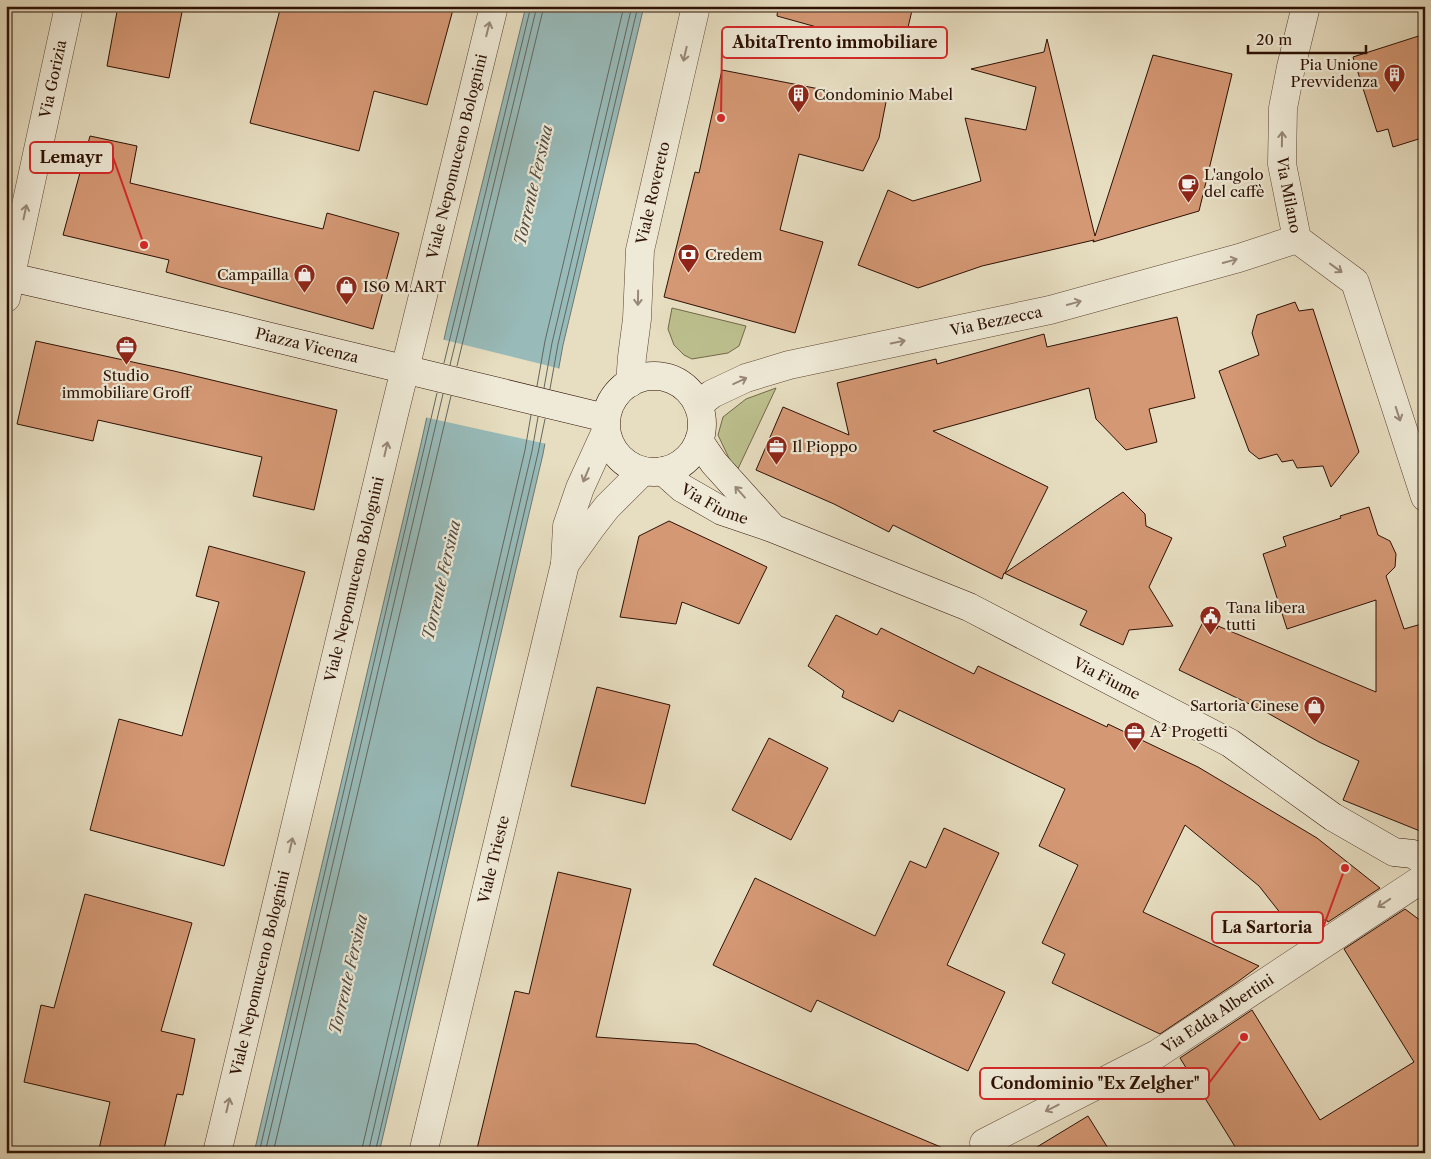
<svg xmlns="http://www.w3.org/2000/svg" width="1431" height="1159" viewBox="0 0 1431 1159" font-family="'Libre Caslon Text',serif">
<rect width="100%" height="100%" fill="#e7dec1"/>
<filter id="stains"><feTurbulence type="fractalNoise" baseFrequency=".004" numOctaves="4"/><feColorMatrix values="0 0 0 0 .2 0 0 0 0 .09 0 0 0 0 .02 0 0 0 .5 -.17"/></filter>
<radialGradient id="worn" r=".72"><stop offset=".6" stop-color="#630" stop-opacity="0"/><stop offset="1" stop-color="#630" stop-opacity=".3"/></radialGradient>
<!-- green -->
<path fill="#bcc08e" stroke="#746849" d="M 672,308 L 746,326 L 739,346 L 728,353 L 692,359 L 684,355 L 674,345 L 668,329 Z
M 776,388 L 736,473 L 718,435 L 723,417 L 746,399 Z"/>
<!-- water -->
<path fill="#98bbba" stroke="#6d7771" d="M 526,6 L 644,6 L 563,345 L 543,454 L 379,1153 L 254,1153 L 420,448 L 447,326 Z"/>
<!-- pier -->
<path fill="#e7dec1" d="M 441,339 L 561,369 L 547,444 L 424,417 Z"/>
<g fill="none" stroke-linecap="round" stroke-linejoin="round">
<!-- shore -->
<path stroke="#62665f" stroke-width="1" d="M 444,363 L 531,6
M 450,365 L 537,6
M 457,366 L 544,6
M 537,386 L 545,341 L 624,6
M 544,388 L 552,343 L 632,6
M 550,389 L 558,344 L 638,6
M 259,1153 L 437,393
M 265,1153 L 443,394
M 273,1153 L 451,396
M 361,1153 L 525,450 L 531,415
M 368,1153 L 532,451 L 538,417
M 375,1153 L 538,453 L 545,419"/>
</g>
<!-- building -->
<path fill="#d49874" stroke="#2d1004" d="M 118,6 L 150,6 L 182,12 L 169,78 L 107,66 Z
M 281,6 L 454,6 L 427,105 L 374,91 L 359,151 L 250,123 Z
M 778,6 L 913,6 L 903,49 L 896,47 L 896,49 L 777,16 Z
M 1425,34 L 1425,137 L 1393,147 L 1388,129 L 1377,132 L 1353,57 Z
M 1047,39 L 1095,236 L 1153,55 L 1232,74 L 1199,211 L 1093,242 L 1094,240 L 982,266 L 918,288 L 858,265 L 888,190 L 913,201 L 981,181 L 965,118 L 1026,130 L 1036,87 L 971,69 L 1044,52 Z
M 722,70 L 886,102 L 879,138 L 863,171 L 799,154 L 780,230 L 823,242 L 795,333 L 664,297 L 695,172 L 699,173 Z
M 90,136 L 137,146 L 130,183 L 323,229 L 327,213 L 399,233 L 373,329 L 166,272 L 169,260 L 63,235 Z
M 1295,302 L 1299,311 L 1313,309 L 1359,452 L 1331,487 L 1323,466 L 1297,468 L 1293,460 L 1282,462 L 1277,454 L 1259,459 L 1249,451 L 1219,371 L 1259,355 L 1252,333 L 1257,315 Z
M 1177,317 L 1195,398 L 1149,409 L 1157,442 L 1126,450 L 1096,419 L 1089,388 L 933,431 L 1048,487 L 1005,573 L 1123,492 L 1145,514 L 1146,526 L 1172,538 L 1149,587 L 1173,626 L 1129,630 L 1123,645 L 1080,625 L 1087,611 L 1004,573 L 1002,579 L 893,525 L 889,532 L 834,504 L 756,470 L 783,407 L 849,435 L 837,383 L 936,359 L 937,364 L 1044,334 L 1047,347 Z
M 36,341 L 174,371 L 337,410 L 314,510 L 253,496 L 262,457 L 98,420 L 93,441 L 17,424 Z
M 1369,507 L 1378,535 L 1390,541 L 1396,554 L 1395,567 L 1386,576 L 1404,629 L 1425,623 L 1425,833 L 1343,800 L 1359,761 L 1319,742 L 1264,711 L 1179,670 L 1203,622 L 1217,629 L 1218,626 L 1376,692 L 1376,600 L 1287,629 L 1263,554 L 1286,546 L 1283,537 L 1341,518 L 1340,516 Z
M 669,521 L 767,567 L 739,624 L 682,602 L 676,624 L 620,617 L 639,536 Z
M 209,546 L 305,572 L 224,866 L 90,830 L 119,719 L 182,736 L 219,602 L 196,596 Z
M 836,615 L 877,635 L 881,628 L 974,674 L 978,666 L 1107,727 L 1108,724 L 1198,767 L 1317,838 L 1380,888 L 1328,922 L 1326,919 L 1300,938 L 1259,886 L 1185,825 L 1143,912 L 1259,966 L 1236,983 L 1160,1034 L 1052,983 L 1065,954 L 1042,943 L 1078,865 L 1039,846 L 1065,789 L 899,710 L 893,722 L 842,697 L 844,691 L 808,666 Z
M 597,687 L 670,705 L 645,804 L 571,786 Z
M 769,738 L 828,768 L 791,840 L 732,810 Z
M 944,828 L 999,853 L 947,965 L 1005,992 L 968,1071 L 817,1000 L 811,1012 L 713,965 L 755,878 L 875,936 L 910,861 L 926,868 Z
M 558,872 L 631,889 L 596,1037 L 696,1044 L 955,1153 L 476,1153 L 515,991 L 529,994 Z
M 85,894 L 192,923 L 161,1031 L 195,1039 L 183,1095 L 177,1094 L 163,1153 L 98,1153 L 110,1102 L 24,1082 L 41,1005 L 54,1008 Z
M 1405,909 L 1425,924 L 1425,1153 L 1239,1153 L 1180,1058 L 1252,1010 L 1320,1120 L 1414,1062 L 1344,949 Z
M 1088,1116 L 1111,1153 L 1027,1153 Z"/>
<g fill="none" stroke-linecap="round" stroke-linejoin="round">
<defs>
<g id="minor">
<path id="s1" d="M 1306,6 L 1291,67 L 1283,108 L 1282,164 L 1297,239 L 1355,282 L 1425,497"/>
<path id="s2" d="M 6,298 L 69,6"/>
<path id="s3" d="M 630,383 L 632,357 L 637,319 L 640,250 L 696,6"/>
<path id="s4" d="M 698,405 L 712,394 L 746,378 L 789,365 L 1050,310 L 1239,258 L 1297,239"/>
<path d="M 565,564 L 590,529 L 607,507 L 643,471"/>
<path id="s5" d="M 217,1153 L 394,414 L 494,6"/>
<path id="s6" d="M 423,1153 L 565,564 L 567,526 L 580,488 L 606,431"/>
<path id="s7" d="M 990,1153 L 984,1143 L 1157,1054 L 1425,877"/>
</g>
<g id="secondary">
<path id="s8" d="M 6,276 L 230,327 L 606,418"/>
<circle cx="654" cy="424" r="48"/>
<path d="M 699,441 L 714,463 L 770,525"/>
<path id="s9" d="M 663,471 L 682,488 L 722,511 L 772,528 L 969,607 L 1230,743 L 1333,817 L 1394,852 L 1413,854 L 1425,862"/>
</g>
</defs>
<!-- minor casing -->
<use href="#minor" stroke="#5c4433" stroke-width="29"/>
<!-- secondary casing -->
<use href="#secondary" stroke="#2d1004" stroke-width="29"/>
<!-- minor -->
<use href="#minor" stroke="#efead7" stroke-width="28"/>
<!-- secondary -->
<use href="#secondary" stroke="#efead7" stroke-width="28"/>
</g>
<!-- one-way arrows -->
<defs><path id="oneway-shaft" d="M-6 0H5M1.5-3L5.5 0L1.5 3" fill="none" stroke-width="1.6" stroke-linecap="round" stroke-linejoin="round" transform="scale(1.25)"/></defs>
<g stroke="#988878">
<use href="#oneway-shaft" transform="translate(488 29) rotate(-76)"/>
<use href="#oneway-shaft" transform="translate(685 54) rotate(103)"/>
<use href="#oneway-shaft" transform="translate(1282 139) rotate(-89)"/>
<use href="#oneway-shaft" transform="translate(25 212) rotate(-78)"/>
<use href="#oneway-shaft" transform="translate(1230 261) rotate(-15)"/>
<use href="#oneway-shaft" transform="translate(1336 268) rotate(36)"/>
<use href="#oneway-shaft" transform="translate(638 298) rotate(91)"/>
<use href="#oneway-shaft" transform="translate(1074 303) rotate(-15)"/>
<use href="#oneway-shaft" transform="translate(898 342) rotate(-12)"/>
<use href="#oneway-shaft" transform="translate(740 381) rotate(-25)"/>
<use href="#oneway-shaft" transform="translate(1398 414) rotate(72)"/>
<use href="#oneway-shaft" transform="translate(386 449) rotate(-77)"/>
<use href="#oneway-shaft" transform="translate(586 475) rotate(113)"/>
<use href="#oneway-shaft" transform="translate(740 492) rotate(-132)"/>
<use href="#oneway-shaft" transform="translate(291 845) rotate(-77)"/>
<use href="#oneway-shaft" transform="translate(1384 903) rotate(146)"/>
<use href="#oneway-shaft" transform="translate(228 1105) rotate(-77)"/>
<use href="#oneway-shaft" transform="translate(1052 1108) rotate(153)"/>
</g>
<!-- icons -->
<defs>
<symbol id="building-pin" viewBox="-11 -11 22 30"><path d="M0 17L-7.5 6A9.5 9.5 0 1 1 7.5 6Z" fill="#8f2418" stroke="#efead7"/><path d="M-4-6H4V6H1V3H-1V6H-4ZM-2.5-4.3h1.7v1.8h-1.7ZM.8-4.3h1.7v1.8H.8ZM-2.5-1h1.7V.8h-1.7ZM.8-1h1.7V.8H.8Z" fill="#fff"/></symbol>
<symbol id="cafe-pin" viewBox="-11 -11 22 30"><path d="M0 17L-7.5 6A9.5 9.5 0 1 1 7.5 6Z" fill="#8f2418" stroke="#efead7"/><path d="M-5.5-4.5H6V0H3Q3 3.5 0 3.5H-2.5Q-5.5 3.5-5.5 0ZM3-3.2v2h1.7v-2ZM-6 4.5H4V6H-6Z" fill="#fff"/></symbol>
<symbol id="bank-pin" viewBox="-11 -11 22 30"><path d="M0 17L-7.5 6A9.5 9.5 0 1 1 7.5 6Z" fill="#8f2418" stroke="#efead7"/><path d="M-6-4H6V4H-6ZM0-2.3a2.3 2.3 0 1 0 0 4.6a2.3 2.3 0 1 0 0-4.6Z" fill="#fff"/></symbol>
<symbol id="shop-pin" viewBox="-11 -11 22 30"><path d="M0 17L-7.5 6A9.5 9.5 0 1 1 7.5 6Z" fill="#8f2418" stroke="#efead7"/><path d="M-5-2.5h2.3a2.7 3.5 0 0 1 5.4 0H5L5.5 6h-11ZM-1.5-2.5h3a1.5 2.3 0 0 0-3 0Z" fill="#fff"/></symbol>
<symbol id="office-pin" viewBox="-11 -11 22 30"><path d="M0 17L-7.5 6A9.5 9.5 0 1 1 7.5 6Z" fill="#8f2418" stroke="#efead7"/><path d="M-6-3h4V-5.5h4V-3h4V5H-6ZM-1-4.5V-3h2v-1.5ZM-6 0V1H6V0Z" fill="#fff"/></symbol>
<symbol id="civic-pin" viewBox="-11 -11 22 30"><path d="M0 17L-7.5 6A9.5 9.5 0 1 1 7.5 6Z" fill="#8f2418" stroke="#efead7"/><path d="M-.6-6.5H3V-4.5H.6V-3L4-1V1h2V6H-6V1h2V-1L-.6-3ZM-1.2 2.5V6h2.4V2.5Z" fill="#fff"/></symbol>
</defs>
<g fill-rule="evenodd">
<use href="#building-pin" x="1382" y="62" width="25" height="34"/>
<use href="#building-pin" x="786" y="82" width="25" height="34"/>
<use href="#cafe-pin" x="1176" y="172" width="25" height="34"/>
<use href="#bank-pin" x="676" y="242" width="25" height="34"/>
<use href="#shop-pin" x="292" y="262" width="25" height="34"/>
<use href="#shop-pin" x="334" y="274" width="25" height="34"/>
<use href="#office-pin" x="114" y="334" width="25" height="34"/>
<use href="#office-pin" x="764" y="434" width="25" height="34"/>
<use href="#civic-pin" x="1198" y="604" width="25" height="34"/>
<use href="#shop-pin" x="1302" y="694" width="25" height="34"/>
<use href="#office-pin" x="1122" y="720" width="25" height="34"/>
</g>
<g text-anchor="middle" stroke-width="4.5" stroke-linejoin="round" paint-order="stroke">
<!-- poi labels -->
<g font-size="15" fill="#2d1004" stroke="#efead7" text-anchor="start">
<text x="1378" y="70" text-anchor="end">Pia Unione<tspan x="1378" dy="17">Prevvidenza</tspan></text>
<text x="814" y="100">Condominio Mabel</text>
<text x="1204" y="180">L'angolo<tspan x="1204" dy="17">del caffè</tspan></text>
<text x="705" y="260">Credem</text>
<text x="289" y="280" text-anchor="end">Campailla</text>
<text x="363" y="292">ISO M.ART</text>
<text x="126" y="381" text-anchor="middle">Studio<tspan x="126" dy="17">immobiliare Groff</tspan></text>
<text x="792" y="452">Il Pioppo</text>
<text x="1226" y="613">Tana libera<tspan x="1226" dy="17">tutti</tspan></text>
<text x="1299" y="711" text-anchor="end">Sartoria Cinese</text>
<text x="1150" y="737">A² Progetti</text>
</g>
<!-- street labels -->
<g font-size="15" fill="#2d1004" stroke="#efead7">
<text dy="5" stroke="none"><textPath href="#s2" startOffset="224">Via Gorizia</textPath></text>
<text dy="5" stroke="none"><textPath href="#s5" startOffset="1025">Viale Nepomuceno Bolognini</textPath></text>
<text dy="5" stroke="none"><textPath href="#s3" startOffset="192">Viale Rovereto</textPath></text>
<text dy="5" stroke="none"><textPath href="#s1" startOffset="192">Via Milano</textPath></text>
<text dy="5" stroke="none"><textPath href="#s4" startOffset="312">Via Bezzecca</textPath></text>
<text dy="5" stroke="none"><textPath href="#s8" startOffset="309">Piazza Vicenza</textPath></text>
<text dy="5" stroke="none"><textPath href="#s9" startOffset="62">Via Fiume</textPath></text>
<text dy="5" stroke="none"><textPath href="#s5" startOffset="590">Viale Nepomuceno Bolognini</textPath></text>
<text dy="5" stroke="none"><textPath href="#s9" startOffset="492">Via Fiume</textPath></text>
<text dy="5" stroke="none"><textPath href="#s6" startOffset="302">Viale Trieste</textPath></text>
<text dy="5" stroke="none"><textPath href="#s5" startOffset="185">Viale Nepomuceno Bolognini</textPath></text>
<text dy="5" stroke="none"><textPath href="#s7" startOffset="279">Via Edda Albertini</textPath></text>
</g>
<!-- water labels -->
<g font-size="16" font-style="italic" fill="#524c44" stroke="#efead7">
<text transform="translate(533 185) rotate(-77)" y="6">Torrente Fersina</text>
<text transform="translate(441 580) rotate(-77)" y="6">Torrente Fersina</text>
<text transform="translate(348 974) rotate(-77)" y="6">Torrente Fersina</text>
</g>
</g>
<!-- callouts -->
<path fill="none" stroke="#d62828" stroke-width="2" d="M721 118L722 43M144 245L113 157M1345 868L1323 928M1244 1037L1209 1083"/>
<g fill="#d62828" stroke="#efead7" stroke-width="2">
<circle cx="721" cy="118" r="5"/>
<circle cx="144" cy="245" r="5"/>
<circle cx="1345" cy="868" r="5"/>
<circle cx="1244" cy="1037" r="5"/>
</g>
<g fill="#efead7" stroke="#d62828" stroke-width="2">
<rect x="722" y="27" width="225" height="31" rx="5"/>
<rect x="30" y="142" width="83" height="31" rx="5"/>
<rect x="1212" y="912" width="111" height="31" rx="5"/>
<rect x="980" y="1068" width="229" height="31" rx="5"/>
</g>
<g font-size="16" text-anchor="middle" font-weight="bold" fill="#2d1004">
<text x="835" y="48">AbitaTrento immobiliare</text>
<text x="71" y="163">Lemayr</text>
<text x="1267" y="933">La Sartoria</text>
<text x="1095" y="1089">Condominio "Ex Zelgher"</text>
</g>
<!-- margin -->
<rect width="1431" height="1159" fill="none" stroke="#e7dec1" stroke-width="25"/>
<rect x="8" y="8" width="1416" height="1144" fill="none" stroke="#2d1004" stroke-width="2.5"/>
<rect x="12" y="12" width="1406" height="1134" fill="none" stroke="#2d1004"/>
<!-- scale -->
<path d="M1248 45v8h118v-8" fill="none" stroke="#2d1004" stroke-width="2.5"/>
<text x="1256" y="45" font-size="15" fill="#2d1004" stroke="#efead7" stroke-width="4" paint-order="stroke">20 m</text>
<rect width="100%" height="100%" filter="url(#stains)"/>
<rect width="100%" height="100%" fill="url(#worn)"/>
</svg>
